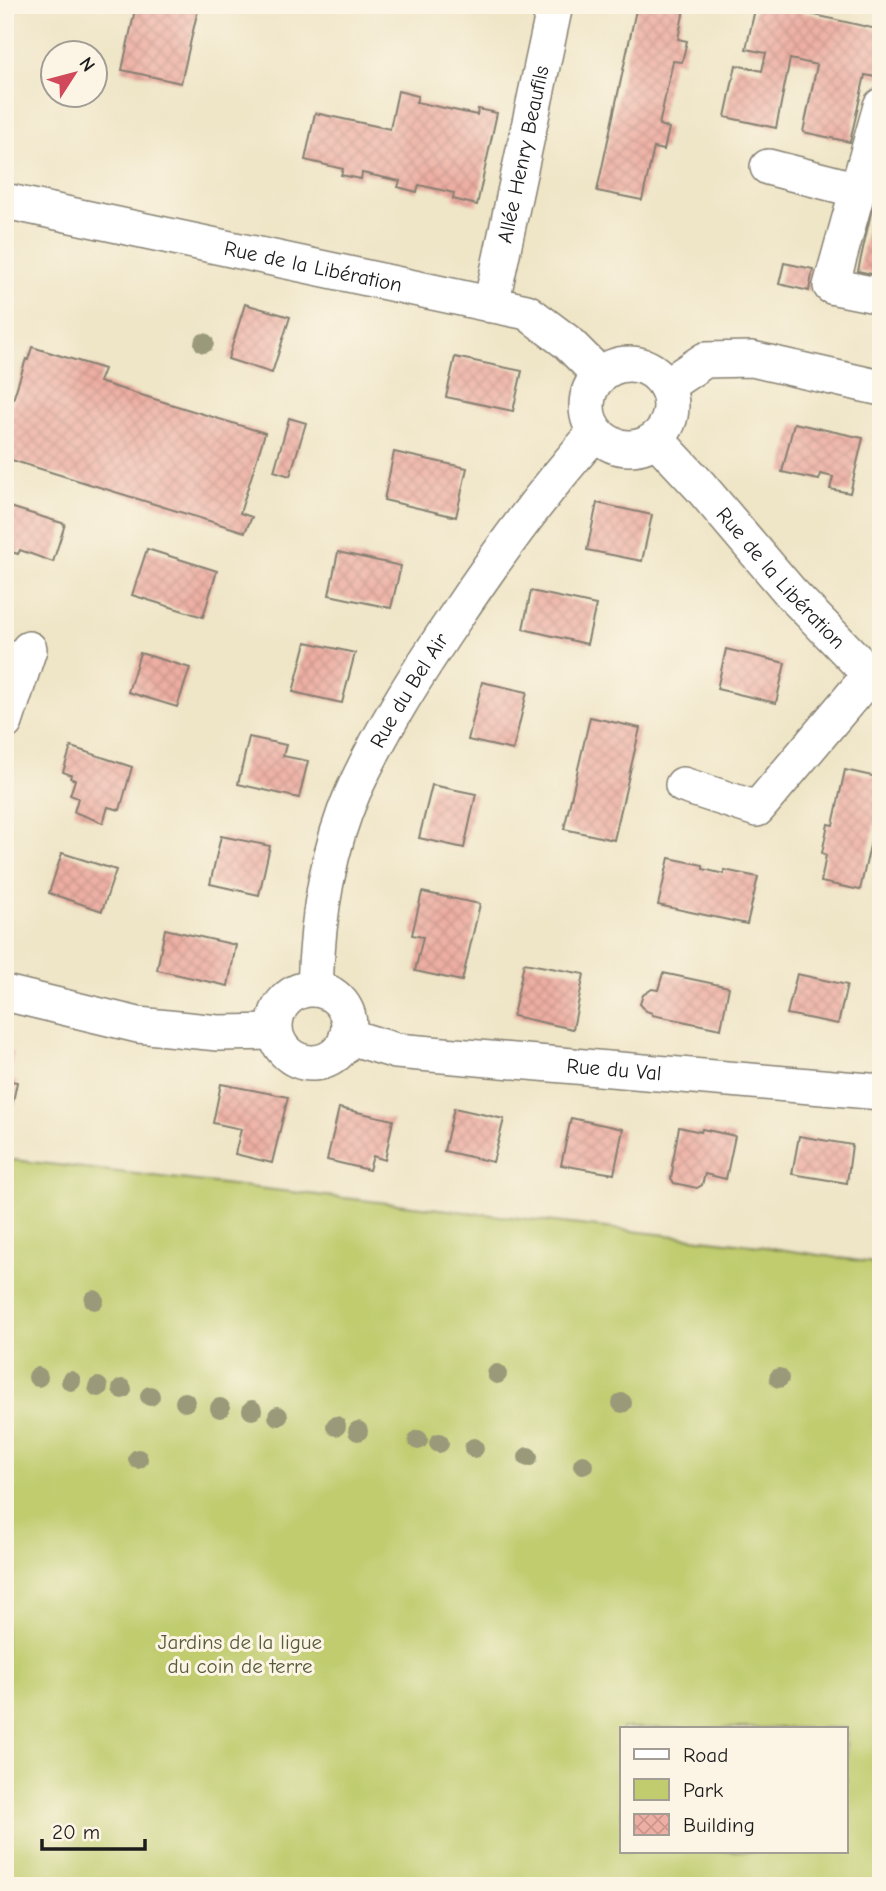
<svg xmlns="http://www.w3.org/2000/svg" width="886" height="1891" viewBox="0 0 886 1891" font-family="'Comic Neue',sans-serif">
<defs>
<pattern id="building-cross-hatch" width="8" height="8" patternUnits="userSpaceOnUse" patternTransform="scale(1.75)"><rect width="8" height="8" fill="#edaea3"/><path d="M0 0l8 8M0 8l8-8" fill="none" stroke="#cb958c"/></pattern>
</defs>
<rect width="100%" height="100%" fill="#fcf5e5"/>
<filter id="ink" filterUnits="userSpaceOnUse"><feTurbulence type="fractalNoise" baseFrequency=".0143" numOctaves="2"/><feDisplacementMap in="SourceGraphic" scale="14" xChannelSelector="R" yChannelSelector="G"/><feConvolveMatrix kernelMatrix="1 2 1 2 8 2 1 2 1" color-interpolation-filters="sRGB"/></filter>
<filter id="wash" filterUnits="userSpaceOnUse"><feTurbulence type="fractalNoise" baseFrequency=".00686" numOctaves="4" result="noise"/><feDisplacementMap in="SourceGraphic" scale="28" xChannelSelector="R" yChannelSelector="G"/><feGaussianBlur stdDeviation="1.57" result="paint"/><feColorMatrix in="noise" values="0 0 0 0 0 0 0 0 0 0 0 0 0 0 0 0 0 1.4 0 .05"/><feComposite in="paint" operator="in"/></filter>
<g filter="url(#wash)">
<rect width="100%" height="100%" fill="#efe5c7"/>
<!-- green -->
<path fill="#c0cc6e" stroke="#6e7445" stroke-width="2" fill-rule="evenodd" d="M 5,1159 L 745,1244 L 881,1264 L 881,1886 L 5,1886 ZM 622,1728 L 846,1728 L 846,1851 L 622,1851 Z"/>
<g id="blocks">
<!-- building -->
<path fill="url(#building-cross-hatch)" d="M 136,5 L 199,5 L 181,83 L 122,70 Z
M 637,5 L 685,5 L 678,39 L 687,41 L 682,62 L 673,61 L 659,125 L 669,128 L 664,150 L 654,148 L 642,200 L 597,191 Z
M 756,5 L 771,5 L 881,30 L 881,78 L 865,75 L 850,142 L 803,132 L 817,65 L 790,59 L 776,128 L 725,117 L 736,65 L 762,71 L 766,53 L 746,49 Z
M 398,91 L 418,96 L 416,102 L 477,115 L 478,109 L 497,113 L 477,205 L 453,199 L 454,193 L 419,185 L 417,192 L 398,187 L 400,181 L 362,173 L 361,179 L 341,175 L 343,169 L 305,160 L 315,113 L 390,129 Z
M 876,190 L 881,192 L 881,276 L 858,271 Z
M 784,263 L 813,269 L 809,291 L 779,284 Z
M 245,304 L 290,317 L 272,373 L 228,359 Z
M 32,347 L 104,369 L 99,382 L 265,433 L 240,513 L 252,517 L 245,532 L 5,458 L 5,425 L 26,359 L 28,360 Z
M 455,357 L 522,371 L 513,411 L 446,397 Z
M 289,418 L 306,423 L 290,476 L 274,471 Z
M 794,423 L 863,438 L 850,493 L 830,489 L 833,477 L 821,474 L 819,480 L 782,472 Z
M 394,452 L 467,468 L 456,517 L 384,500 Z
M 597,503 L 652,515 L 642,561 L 587,550 Z
M 7,506 L 65,524 L 53,562 L 20,550 L 18,554 L 5,550 Z
M 147,549 L 217,571 L 203,617 L 132,595 Z
M 338,552 L 401,566 L 391,608 L 329,595 Z
M 531,591 L 596,605 L 587,644 L 523,629 Z
M 306,642 L 355,653 L 342,703 L 293,692 Z
M 726,649 L 785,663 L 776,703 L 717,689 Z
M 140,653 L 190,668 L 177,707 L 128,692 Z
M 482,682 L 527,692 L 513,750 L 468,740 Z
M 590,717 L 640,728 L 614,840 L 564,829 Z
M 249,737 L 286,745 L 283,756 L 308,761 L 299,798 L 238,784 Z
M 71,747 L 132,767 L 120,810 L 108,807 L 103,823 L 74,812 L 78,798 L 70,795 L 75,780 L 70,778 L 71,775 L 63,772 Z
M 845,770 L 881,778 L 881,797 L 860,890 L 821,882 L 826,855 L 822,853 L 828,824 L 833,825 Z
M 432,785 L 476,794 L 464,848 L 419,838 Z
M 221,836 L 270,846 L 259,895 L 210,884 Z
M 62,853 L 116,870 L 102,911 L 49,893 Z
M 669,858 L 703,865 L 703,869 L 724,874 L 724,870 L 758,877 L 747,924 L 658,905 Z
M 422,892 L 480,904 L 462,981 L 415,971 L 423,937 L 412,935 Z
M 165,929 L 236,945 L 228,986 L 157,970 Z
M 524,963 L 584,974 L 573,1029 L 513,1016 Z
M 663,973 L 729,987 L 721,1029 L 652,1015 L 652,1013 L 646,1011 L 640,1004 L 643,995 L 652,989 L 658,990 Z
M 797,974 L 847,985 L 838,1024 L 787,1014 Z
M 5,1051 L 13,1053 L 9,1071 L 5,1070 Z
M 5,1080 L 17,1082 L 9,1121 L 5,1120 Z
M 221,1084 L 288,1097 L 272,1163 L 235,1154 L 241,1129 L 213,1123 Z
M 339,1108 L 393,1120 L 385,1160 L 373,1156 L 369,1170 L 327,1160 Z
M 454,1108 L 504,1119 L 493,1162 L 444,1151 Z
M 571,1118 L 623,1129 L 614,1174 L 561,1165 Z
M 679,1127 L 701,1132 L 702,1129 L 735,1136 L 726,1179 L 705,1174 L 702,1185 L 697,1188 L 674,1183 L 671,1178 L 673,1167 L 672,1166 Z
M 799,1136 L 852,1145 L 847,1183 L 792,1174 Z"/>
</g>
</g>
<g filter="url(#ink)">
<use href="#blocks" fill-opacity="0" stroke="#868072" stroke-width="2"/>
<g fill="none" stroke-linecap="round" stroke-linejoin="round">
<defs>
<g id="minor">
<path d="M 881,106 L 831,286 L 881,296"/>
<path d="M 768,167 L 858,190"/>
<path id="s1" d="M 5,201 L 527,312 L 567,342 L 600,375"/>
<path id="s2" d="M 491,305 L 555,5"/>
<circle cx="629" cy="406" r="42"/>
<path d="M 666,386 L 705,360 L 752,359 L 881,388"/>
<path id="s3" d="M 656,439 L 700,486 L 791,593 L 881,686"/>
<path d="M 5,722 L 29,649"/>
<path d="M 683,785 L 757,809 L 870,675"/>
<path id="s4" d="M 315,989 C 317,923 326,853 353,792 C 380,732 415,677 452,622 C 496,556 542,492 596,432"/>
<circle cx="312" cy="1026" r="37"/>
<path d="M 5,993 L 138,1025 L 218,1033 L 275,1032"/>
<path id="s5" d="M 347,1036 L 396,1051 L 881,1092"/>
</g>
</defs>
<!-- minor casing -->
<use href="#minor" stroke="#868072" stroke-width="38"/>
<!-- minor -->
<use href="#minor" stroke="#fff" stroke-width="35"/>
</g>
<!-- trees -->
<g fill="#9a9979">
<circle cx="204" cy="343" r="10"/>
<circle cx="94" cy="1300" r="10"/>
<circle cx="497" cy="1374" r="10"/>
<circle cx="38" cy="1377" r="10"/>
<circle cx="779" cy="1378" r="10"/>
<circle cx="71" cy="1381" r="10"/>
<circle cx="98" cy="1387" r="10"/>
<circle cx="122" cy="1389" r="10"/>
<circle cx="150" cy="1396" r="10"/>
<circle cx="185" cy="1402" r="10"/>
<circle cx="622" cy="1403" r="10"/>
<circle cx="220" cy="1408" r="10"/>
<circle cx="252" cy="1410" r="10"/>
<circle cx="278" cy="1416" r="10"/>
<circle cx="336" cy="1426" r="10"/>
<circle cx="358" cy="1431" r="10"/>
<circle cx="418" cy="1440" r="10"/>
<circle cx="439" cy="1443" r="10"/>
<circle cx="474" cy="1448" r="10"/>
<circle cx="528" cy="1457" r="10"/>
<circle cx="138" cy="1459" r="10"/>
<circle cx="583" cy="1465" r="10"/>
</g>
</g>
<g text-anchor="middle" stroke-width="6" stroke-linejoin="round" paint-order="stroke">
<!-- street labels -->
<g font-size="21" fill="#1c1c1c" stroke="#fcf5e5">
<text dy="7" stroke="none"><textPath href="#s2" startOffset="154">Allée Henry Beaufils</textPath></text>
<text dy="7" stroke="none"><textPath href="#s1" startOffset="315">Rue de la Libération</textPath></text>
<text dy="7" stroke="none"><textPath href="#s3" startOffset="187">Rue de la Libération</textPath></text>
<text dy="7" stroke="none"><textPath href="#s4" startOffset="318">Rue du Bel Air</textPath></text>
<text dy="7" stroke="none"><textPath href="#s5" startOffset="270">Rue du Val</textPath></text>
</g>
<!-- park labels -->
<g font-size="21" fill="#555a39" stroke="#fcf5e5">
<text x="240" y="1649">Jardins de la ligue<tspan x="240" dy="24">du coin de terre</tspan></text>
</g>
</g>
<!-- margin -->
<rect width="886" height="1891" fill="none" stroke="#fcf5e5" stroke-width="28"/>
<!-- legend -->
<rect x="620" y="1727" width="228" height="126" fill="#fcf5e5" stroke="#a29e95" stroke-width="2"/>
<rect x="634" y="1749" width="35" height="10" fill="#ffffff" stroke="#a29e95" stroke-width="2"/>
<text x="683" y="1762" font-size="21" fill="#1c1c1c">Road</text>
<rect x="634" y="1779" width="35" height="21" fill="#c0cc6e" stroke="#a29e95" stroke-width="2"/>
<text x="683" y="1797" font-size="21" fill="#1c1c1c">Park</text>
<rect x="634" y="1814" width="35" height="21" fill="url(#building-cross-hatch)" stroke="#a29e95" stroke-width="2"/>
<text x="683" y="1832" font-size="21" fill="#1c1c1c">Building</text>
<!-- north arrow -->
<g transform="translate(74 74) rotate(54)"><circle r="33" fill="#fcf5e5" stroke="#a29e95" stroke-width="2"/>
<path d="M0-5L12 26L0 18L-12 26Z" fill="#d1495b"/>
<text y="-10" font-size="19" font-weight="bold" text-anchor="middle" fill="#1c1c1c">N</text>
</g>
<!-- scale -->
<path d="M42 1839v10h103v-10" fill="none" stroke="#1c1c1c" stroke-width="3.5"/>
<text x="52" y="1839" font-size="21" fill="#1c1c1c" stroke="#fcf5e5" stroke-width="5" paint-order="stroke">20 m</text>
</svg>
